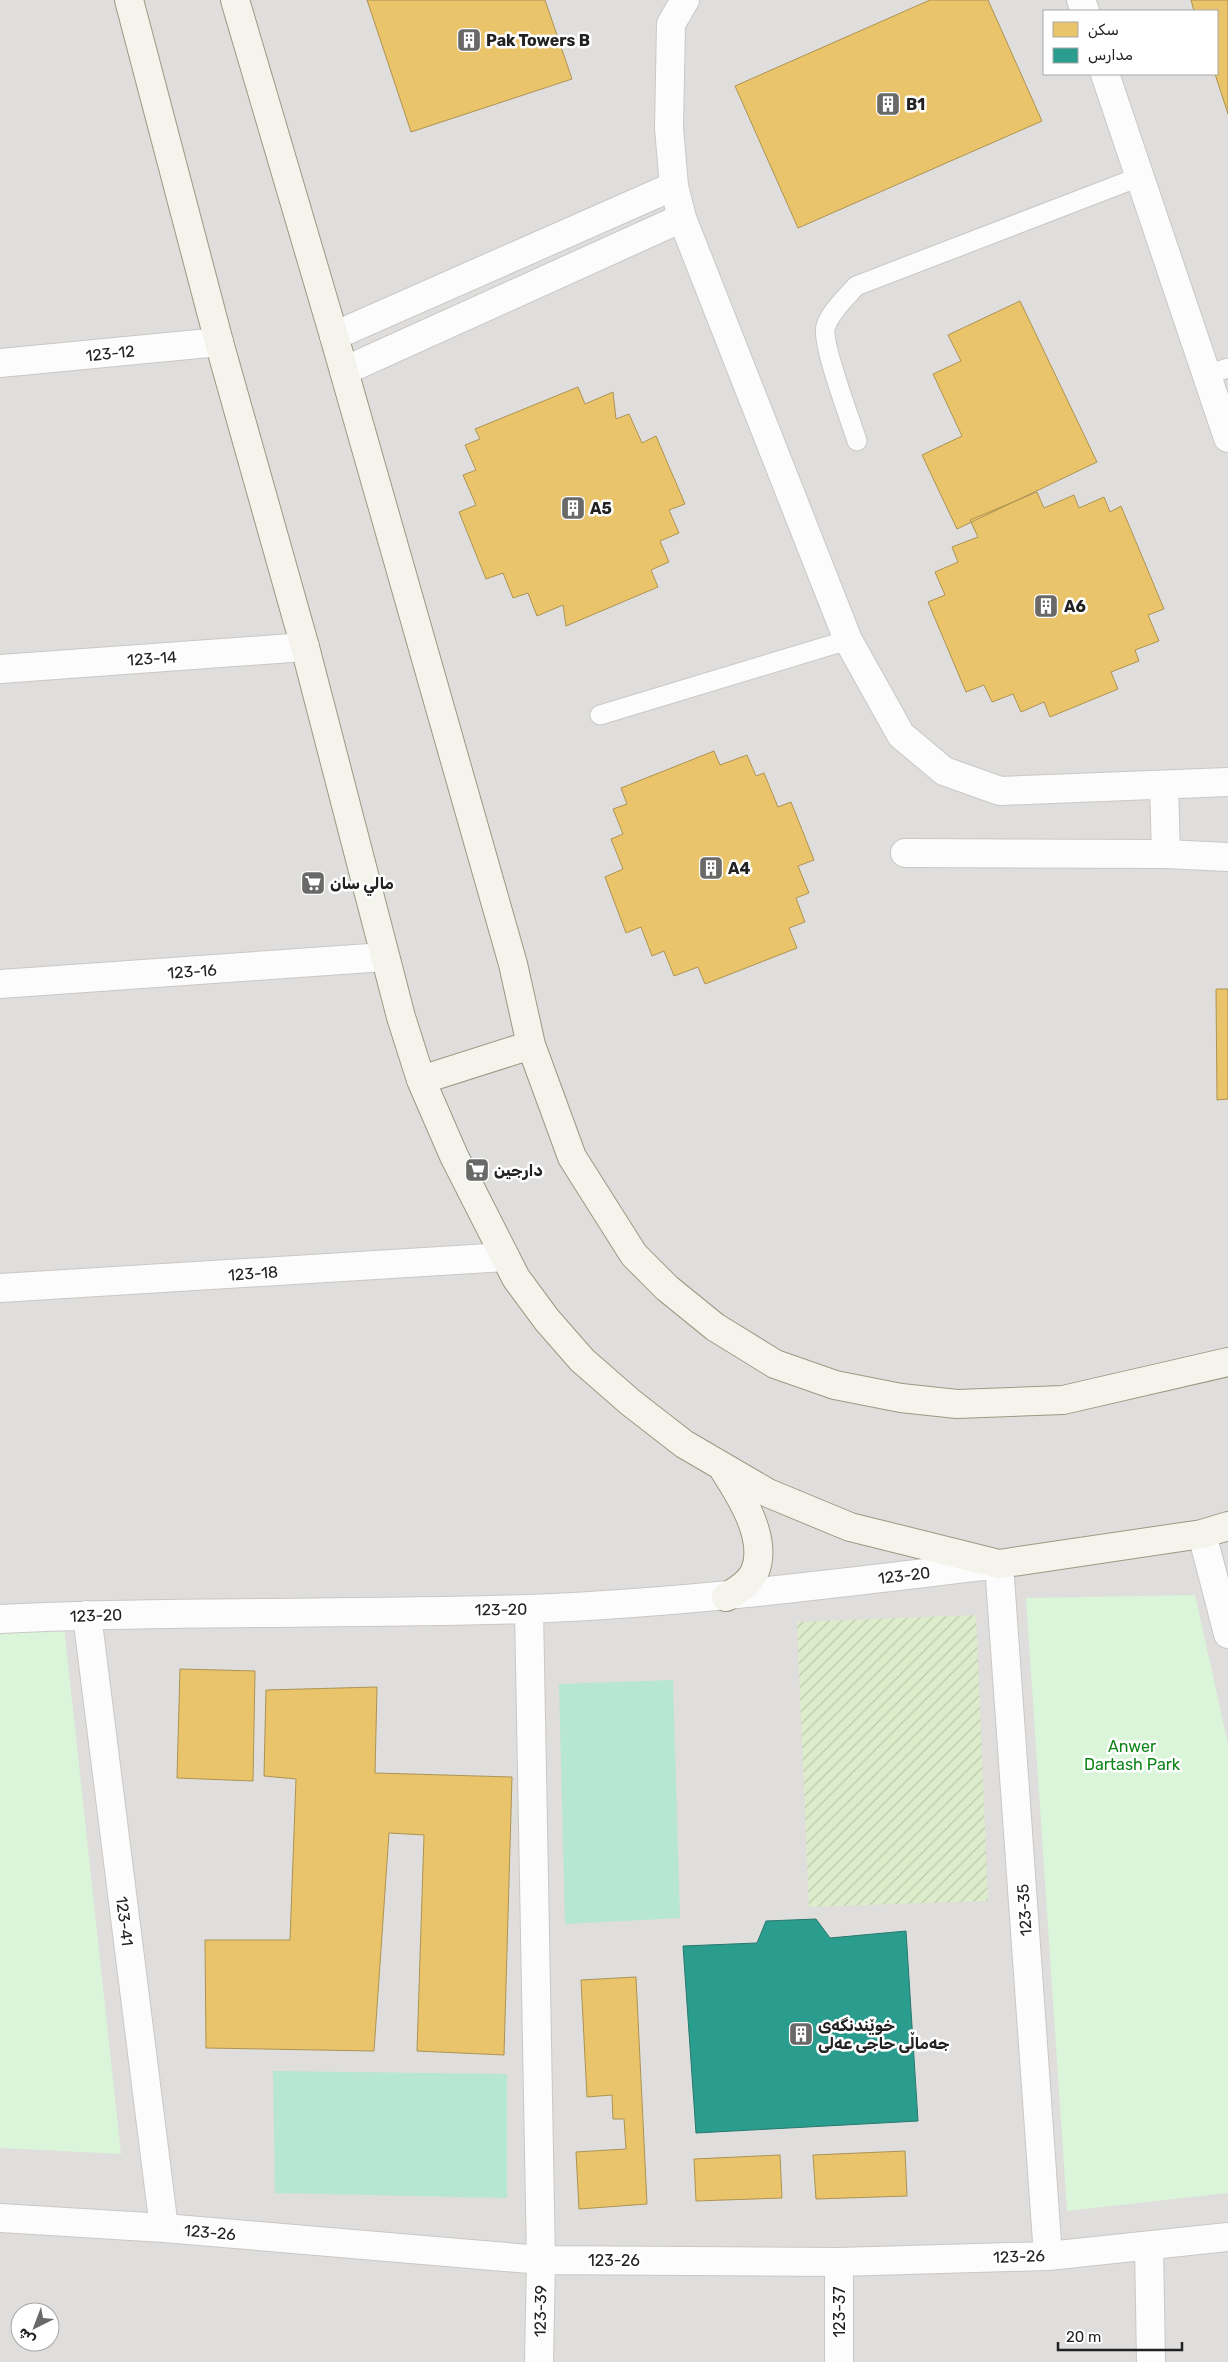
<svg xmlns="http://www.w3.org/2000/svg" width="1228" height="2362" viewBox="0 0 1228 2362" font-family="Rubik,'Noto Sans Arabic',sans-serif">
<defs>
<pattern id="garden-furrows" width="10" height="10" patternUnits="userSpaceOnUse" patternTransform="scale(1.25)"><rect width="10" height="10" fill="#ddeccb"/><path d="M-1 1l2-2M0 10L10 0M9 11l2-2" fill="none" stroke="#bdcaae"/></pattern>
</defs>
<rect width="100%" height="100%" fill="#f0eeeb"/>
<!-- residential -->
<path fill="#dfdedc" fill-rule="evenodd" d="M 0,0 L 1228,0 L 1228,2362 L 0,2362 ZM 1044,11 L 1217,11 L 1217,74 L 1044,74 ZM 20,2312 L 50,2312 L 50,2342 L 20,2342 Z"/>
<!-- park -->
<path fill="#daf5da" d="M 1195,1595 L 1228,1744 L 1228,2193 L 1067,2211 L 1026,1598 Z
M 64,1626 L 121,2154 L 0,2148 L 0,1629 Z"/>
<!-- garden -->
<path fill="url(#garden-furrows)" d="M 976,1615 L 988,1901 L 809,1907 L 797,1622 Z"/>
<!-- pitch -->
<path fill="#b7e6d2" d="M 673,1680 L 680,1918 L 565,1924 L 559,1684 Z
M 273,2071 L 507,2074 L 507,2198 L 275,2193 Z"/>
<!-- homes -->
<path fill="#e9c46a" stroke="#ad9354" d="M 367,0 L 545,0 L 572,79 L 411,132 Z
M 930,0 L 988,0 L 1042,121 L 798,228 L 735,86 Z
M 1191,0 L 1228,0 L 1228,114 L 1215,74 L 1217,74 L 1217,11 L 1194,11 Z
M 1020,301 L 1097,462 L 957,529 L 922,455 L 962,436 L 933,374 L 961,361 L 948,335 Z
M 578,387 L 585,404 L 613,392 L 616,419 L 629,414 L 642,443 L 656,436 L 685,504 L 669,510 L 679,533 L 660,541 L 669,562 L 651,570 L 658,587 L 566,626 L 563,605 L 537,616 L 528,593 L 513,598 L 503,573 L 486,579 L 459,512 L 476,505 L 463,475 L 476,470 L 465,445 L 480,439 L 475,429 Z
M 1037,492 L 1044,508 L 1074,495 L 1079,508 L 1104,497 L 1110,512 L 1121,506 L 1164,609 L 1148,615 L 1159,641 L 1135,650 L 1139,661 L 1111,672 L 1118,689 L 1050,717 L 1044,702 L 1021,712 L 1013,694 L 992,702 L 984,685 L 966,692 L 928,602 L 945,595 L 935,572 L 958,562 L 952,547 L 978,537 L 970,520 Z
M 714,751 L 720,765 L 747,755 L 756,776 L 764,773 L 778,807 L 791,802 L 814,860 L 798,866 L 809,893 L 796,898 L 805,922 L 789,928 L 797,948 L 705,984 L 698,967 L 674,976 L 664,951 L 652,956 L 641,927 L 626,933 L 605,877 L 623,869 L 611,839 L 623,834 L 613,809 L 627,804 L 621,788 Z
M 1216,989 L 1228,989 L 1228,1099 L 1217,1100 Z
M 180,1669 L 255,1671 L 253,1781 L 177,1778 Z
M 377,1687 L 375,1773 L 512,1777 L 504,2055 L 417,2051 L 424,1835 L 389,1833 L 374,2051 L 206,2048 L 205,1940 L 290,1940 L 296,1779 L 264,1776 L 266,1690 Z
M 636,1977 L 647,2204 L 579,2209 L 576,2152 L 626,2149 L 624,2119 L 613,2119 L 612,2095 L 587,2097 L 581,1980 Z
M 905,2151 L 907,2196 L 816,2199 L 813,2155 Z
M 780,2155 L 782,2198 L 696,2201 L 694,2159 Z"/>
<!-- schools -->
<path fill="#2a9d8f" stroke="#28786e" d="M 816,1919 L 830,1938 L 906,1931 L 918,2121 L 696,2133 L 683,1946 L 757,1943 L 766,1921 Z"/>
<g fill="none" stroke-linecap="round" stroke-linejoin="round">
<defs>
<path id="lane" d="M 1207,375 L 1228,368
M 857,441 C 851,421 820,341 826,326 C 831,311 846,298 856,286 L 1139,177
M 600,715 L 848,640"/>
<path id="street" d="M 685,0 L 671,24 L 669,128 L 674,186 L 682,218 L 848,640 L 901,735 L 944,771 L 1000,791 L 1228,782
M 1081,0 L 1085,11
M 1105,74 L 1228,438
M 334,336 L 674,186
M 0,363 L 219,342
M 344,371 L 682,218
M 0,669 L 305,647
M 1164,786 L 1166,854
M 905,853 L 1166,854 L 1228,857
M 0,984 L 384,957
M 0,1288 L 505,1257
M 1202,1534 L 1228,1634
M 529,1609 L 541,2260 L 539,2362
M 87,1615 L 164,2228
M 0,1619 C 176,1610 352,1615 528,1609 C 686,1603 842,1583 999,1564 L 1048,2256
M 0,2218 L 164,2228 L 541,2260 L 839,2262 L 1048,2256 L 1228,2237
M 1149,2246 L 1151,2362
M 839,2362 L 839,2262"/>
<path id="secondary" d="M 129,0 L 219,342 L 305,647 L 401,1017 L 421,1080 L 454,1156 L 516,1278 L 547,1320 L 582,1360 L 630,1402 L 684,1444 L 768,1493 L 850,1527 L 999,1564 L 1202,1534 L 1228,1526
M 235,0 L 334,336 L 513,964 L 531,1045 L 572,1157 L 608,1214 L 634,1255 L 667,1288 L 715,1327 L 775,1364 L 835,1385 L 901,1398 L 957,1404 L 1063,1400 L 1228,1362
M 421,1080 L 531,1045
M 724,1470 C 741,1496 768,1539 755,1571 C 750,1583 737,1591 726,1597"/>
</defs>
<!-- lane casing -->
<use href="#lane" stroke="#c9c8c7" stroke-width="21"/>
<!-- street casing -->
<use href="#street" stroke="#c9c8c7" stroke-width="30"/>
<!-- secondary casing -->
<use href="#secondary" stroke="#999a82" stroke-width="30"/>
<!-- lane -->
<use href="#lane" stroke="#fdfcfc" stroke-width="19"/>
<!-- street -->
<use href="#street" stroke="#fdfcfc" stroke-width="28"/>
<!-- secondary -->
<use href="#secondary" stroke="#f4f4ed" stroke-width="28"/>
</g>
<!-- icons -->
<defs>
<symbol id="building-square" viewBox="-11 -11 22 22"><rect x="-9" y="-9" width="18" height="18" rx="4" fill="#6a6968" stroke="#fff"/><path d="M-4-6H4V6H1V3H-1V6H-4ZM-2.5-4.3h1.7v1.8h-1.7ZM.8-4.3h1.7v1.8H.8ZM-2.5-1h1.7V.8h-1.7ZM.8-1h1.7V.8H.8Z" fill="#fff"/></symbol>
<symbol id="supermarket-square" viewBox="-11 -11 22 22"><rect x="-9" y="-9" width="18" height="18" rx="4" fill="#6a6968" stroke="#fff"/><path d="M-6-5.5h2.5l.6 2H6L4.5 2H-2.5L-4.4-4H-6ZM-1.5 3.2a1.3 1.3 0 1 0 .1 0ZM3 3.2a1.3 1.3 0 1 0 .1 0Z" fill="#fff"/></symbol>
</defs>
<g fill-rule="evenodd">
<use href="#building-square" x="455" y="26" width="28" height="28"/>
<use href="#building-square" x="874" y="90" width="28" height="28"/>
<use href="#building-square" x="559" y="494" width="28" height="28"/>
<use href="#building-square" x="1032" y="592" width="28" height="28"/>
<use href="#building-square" x="697" y="854" width="28" height="28"/>
<use href="#supermarket-square" x="299" y="869" width="28" height="28"/>
<use href="#supermarket-square" x="463" y="1156" width="28" height="28"/>
<use href="#building-square" x="787" y="2020" width="28" height="28"/>
</g>
<g text-anchor="middle" stroke-width="5" stroke-linejoin="round" paint-order="stroke">
<!-- poi labels -->
<g font-size="16" font-weight="bold" fill="#222" stroke="#fff" text-anchor="start">
<text x="486" y="46">Pak Towers B</text>
<text x="906" y="110">B1</text>
<text x="590" y="514">A5</text>
<text x="1064" y="612">A6</text>
<text x="728" y="874">A4</text>
<text x="330" y="889">مالي سان</text>
<text x="494" y="1176">دارجين</text>
<text x="818" y="2031">خوێندنگەی<tspan x="818" dy="18">جەماڵی حاجی عەلی</tspan></text>
</g>
<!-- street labels -->
<g font-size="16" fill="#222" stroke="#fff">
<text transform="translate(110 353) rotate(-6)" y="6">123-12</text>
<text transform="translate(152 658) rotate(-4)" y="6">123-14</text>
<text transform="translate(192 971) rotate(-4)" y="6">123-16</text>
<text transform="translate(253 1273) rotate(-4)" y="6">123-18</text>
<text transform="translate(904 1575) rotate(-7)" y="6">123-20</text>
<text transform="translate(501 1609) rotate(-1)" y="6">123-20</text>
<text transform="translate(96 1615) rotate(-2)" y="6">123-20</text>
<text transform="translate(1024 1910) rotate(-94)" y="6">123-35</text>
<text transform="translate(125 1921) rotate(83)" y="6">123-41</text>
<text transform="translate(210 2232) rotate(5)" y="6">123-26</text>
<text transform="translate(1019 2256) rotate(-2)" y="6">123-26</text>
<text x="614" y="2266">123-26</text>
<text transform="translate(540 2311) rotate(-89)" y="6">123-39</text>
<text transform="translate(839 2312) rotate(-90)" y="6">123-37</text>
</g>
<!-- park labels -->
<g font-size="16" fill="#0c8416" stroke="#fff">
<text x="1132" y="1752">Anwer<tspan x="1132" dy="18">Dartash Park</tspan></text>
</g>
</g>
<!-- legend -->
<rect x="1043" y="10" width="175" height="65" fill="#ffffff" stroke="#a7a7a7"/>
<rect x="1053" y="22" width="25" height="15" fill="#e9c46a" stroke="#a7a7a7"/>
<text x="1088" y="35" font-size="15" fill="#222222">سكن</text>
<rect x="1053" y="48" width="25" height="15" fill="#2a9d8f" stroke="#a7a7a7"/>
<text x="1088" y="60" font-size="15" fill="#222222">مدارس</text>
<!-- north arrow -->
<g transform="translate(35 2327) rotate(222)"><circle r="24" fill="#ffffff" stroke="#a7a7a7"/>
<path d="M0-4L9 19L0 12L-9 19Z" fill="#6a6968"/>
<text y="-8" font-size="14" font-weight="bold" text-anchor="middle" fill="#222222">ش</text>
</g>
<!-- scale -->
<path d="M1058 2342v8h124v-8" fill="none" stroke="#222222" stroke-width="2.5"/>
<text x="1066" y="2342" font-size="15" fill="#222222" stroke="#ffffff" stroke-width="4" paint-order="stroke">20 m</text>
</svg>
